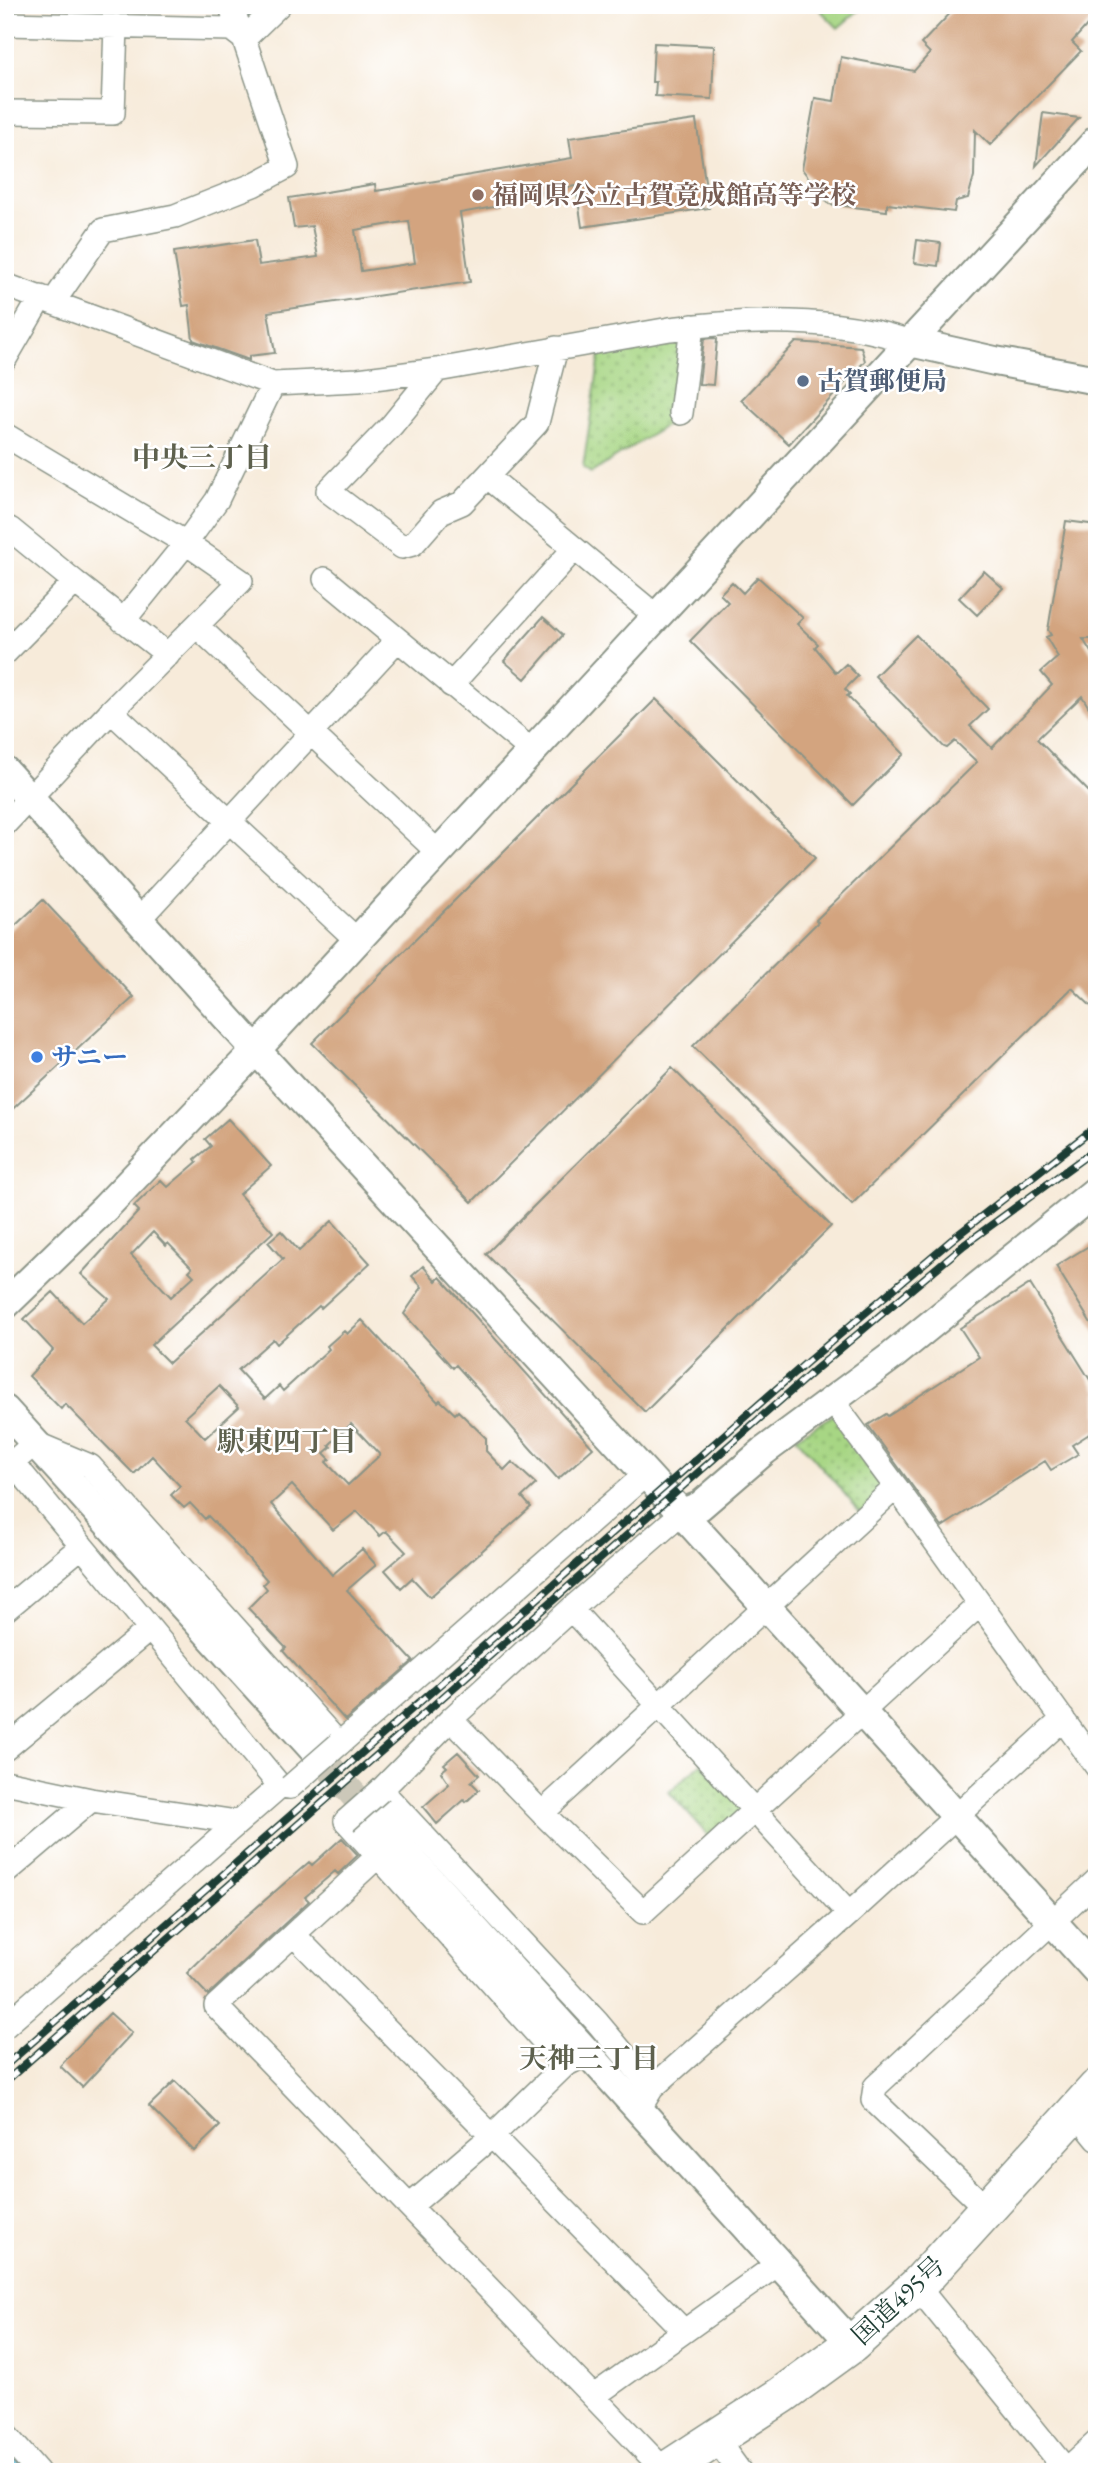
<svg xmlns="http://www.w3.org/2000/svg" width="1102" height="2477" viewBox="0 0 1102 2477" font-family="'EB Garamond','Noto Serif JP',serif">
<defs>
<pattern id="park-dots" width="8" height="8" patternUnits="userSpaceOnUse" patternTransform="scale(1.75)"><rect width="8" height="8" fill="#a7d684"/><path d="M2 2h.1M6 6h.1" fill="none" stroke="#87af6d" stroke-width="1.8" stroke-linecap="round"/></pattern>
</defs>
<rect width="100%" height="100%" fill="#fff"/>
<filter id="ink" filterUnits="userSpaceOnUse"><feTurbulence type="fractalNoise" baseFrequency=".0143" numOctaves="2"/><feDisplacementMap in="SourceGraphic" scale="14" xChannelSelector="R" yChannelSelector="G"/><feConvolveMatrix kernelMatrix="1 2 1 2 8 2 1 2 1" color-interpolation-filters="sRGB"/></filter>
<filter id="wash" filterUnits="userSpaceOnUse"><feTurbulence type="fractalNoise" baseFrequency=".00686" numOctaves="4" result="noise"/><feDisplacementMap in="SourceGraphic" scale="28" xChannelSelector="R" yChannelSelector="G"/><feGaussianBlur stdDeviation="1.57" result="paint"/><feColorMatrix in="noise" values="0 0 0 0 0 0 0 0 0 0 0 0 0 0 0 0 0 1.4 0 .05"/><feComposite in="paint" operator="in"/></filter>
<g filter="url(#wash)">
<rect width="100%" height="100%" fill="#f7ebda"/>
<!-- park -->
<path fill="url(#park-dots)" stroke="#638a5c" stroke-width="2" d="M 686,336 L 676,419 L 591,473 L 583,467 L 601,349 Z
M 835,1414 L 886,1486 L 861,1513 L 796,1437 Z
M 702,1763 L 745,1811 L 712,1840 L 669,1792 Z"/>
<!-- pitch -->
<path fill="#a7d684" stroke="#638a5c" stroke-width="2" d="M 815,5 L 865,5 L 838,28 Z"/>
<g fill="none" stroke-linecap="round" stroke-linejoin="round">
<!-- stream -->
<path stroke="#58b8d6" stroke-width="5" d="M 244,18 L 258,5"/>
<!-- river -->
<path stroke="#58b8d6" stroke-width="33" d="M 5,2466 L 10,2472"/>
</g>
<g id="blocks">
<!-- building -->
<path fill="#d3a47f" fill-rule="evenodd" d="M 958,5 L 1097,5 L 1097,14 L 1072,42 L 1081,51 L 990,145 L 975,130 L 974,176 L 968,198 L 956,201 L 954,212 L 887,204 L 887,211 L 829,204 L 802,169 L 815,98 L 834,101 L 841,57 L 914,71 L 930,53 L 921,44 Z
M 654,43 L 714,46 L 712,99 L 655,96 L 656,82 L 652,82 Z
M 1043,113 L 1079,118 L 1036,166 Z
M 696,120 L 709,208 L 582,227 L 576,186 L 504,198 L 505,205 L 460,213 L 470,282 L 268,312 L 275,353 L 249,356 L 249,360 L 193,340 L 189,305 L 183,306 L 174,252 L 255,240 L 259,265 L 318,257 L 312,226 L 294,228 L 289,198 L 375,184 L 376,191 L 572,158 L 569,138 ZM 409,221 L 415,263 L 361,271 L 355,230 Z
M 917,240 L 941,243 L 938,266 L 914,263 Z
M 714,338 L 717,339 L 713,385 L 699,384 L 704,339 Z
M 796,342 L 861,347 L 865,361 L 789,444 L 741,400 Z
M 1066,521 L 1097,525 L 1097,565 L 1092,598 L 1097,603 L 1097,639 L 1083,639 L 1097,662 L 1097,721 L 1082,696 L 1037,739 L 1097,800 L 1097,1012 L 1072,988 L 852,1204 L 693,1046 L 818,922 L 816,920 L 977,762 L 955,741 L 947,748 L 944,747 L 875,676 L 916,635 L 988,709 L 970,726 L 992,748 L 1052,685 L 1041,672 L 1058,657 L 1046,637 L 1051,635 L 1048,630 Z
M 984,571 L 1003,588 L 977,615 L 959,598 Z
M 758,577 L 803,618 L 797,624 L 818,644 L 815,647 L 836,673 L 846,664 L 858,676 L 845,689 L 850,694 L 847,696 L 904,754 L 853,805 L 690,641 L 728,602 L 720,594 L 732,582 L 743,593 Z
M 543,617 L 563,635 L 525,679 L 504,661 Z
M 656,699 L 815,858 L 472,1202 L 312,1043 Z
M 43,900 L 134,997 L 5,1116 L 5,935 Z
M 672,1068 L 831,1226 L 645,1412 L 486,1254 Z
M 228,1119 L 271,1166 L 239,1194 L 273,1232 L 151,1345 L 169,1363 L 283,1259 L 268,1242 L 281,1231 L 299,1251 L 332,1221 L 370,1263 L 321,1308 L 319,1306 L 277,1344 L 273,1339 L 238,1370 L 265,1399 L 279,1386 L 283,1391 L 329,1349 L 327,1346 L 344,1331 L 347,1334 L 362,1320 L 438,1402 L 440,1400 L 455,1414 L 458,1411 L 486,1438 L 486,1451 L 504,1470 L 512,1462 L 536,1484 L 522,1497 L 531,1507 L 430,1597 L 412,1578 L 401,1588 L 385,1570 L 406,1552 L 386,1531 L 380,1536 L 357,1511 L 333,1530 L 292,1485 L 271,1504 L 332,1575 L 362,1549 L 376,1565 L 347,1590 L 413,1661 L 345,1720 L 283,1651 L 286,1648 L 248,1608 L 267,1589 L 263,1584 L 267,1580 L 241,1550 L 208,1516 L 205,1519 L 190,1503 L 184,1508 L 171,1495 L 180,1486 L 152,1456 L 134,1474 L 65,1404 L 61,1409 L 29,1376 L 53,1350 L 24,1319 L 53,1292 L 82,1323 L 109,1299 L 81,1274 L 139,1211 L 134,1206 L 161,1180 L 168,1187 L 197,1162 L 195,1159 L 211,1146 L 205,1139 ZM 153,1232 L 166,1246 L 168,1243 L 192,1268 L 189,1271 L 194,1276 L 171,1297 L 131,1255 ZM 219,1386 L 239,1407 L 205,1438 L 185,1417 ZM 351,1424 L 380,1455 L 348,1485 L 326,1462 L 330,1459 L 324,1453 L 331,1447 L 329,1445 Z
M 1097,1241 L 1097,1333 L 1056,1266 Z
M 423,1266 L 436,1281 L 440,1277 L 593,1448 L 558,1479 L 456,1365 L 453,1368 L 404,1314 L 422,1287 L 412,1276 Z
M 1030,1284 L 1097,1391 L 1097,1429 L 1072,1445 L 1078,1454 L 1051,1470 L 1045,1461 L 942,1527 L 868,1425 L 886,1414 L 888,1416 L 979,1357 L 960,1328 Z
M 458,1752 L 479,1775 L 471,1782 L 479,1790 L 466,1802 L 464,1800 L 437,1824 L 423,1807 L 449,1784 L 441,1772 L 447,1767 L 444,1764 Z
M 342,1838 L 358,1855 L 338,1874 L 335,1871 L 305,1897 L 309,1901 L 208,1995 L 187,1973 L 234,1927 L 309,1862 L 312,1865 Z
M 110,2013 L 132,2033 L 82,2087 L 60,2066 Z
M 175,2081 L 220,2126 L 194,2151 L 149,2106 Z"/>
</g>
</g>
<g filter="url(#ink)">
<use href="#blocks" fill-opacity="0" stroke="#8b9487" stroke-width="2"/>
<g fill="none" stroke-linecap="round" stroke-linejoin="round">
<!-- tertiary-tunnel -->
<path stroke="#ccc8b9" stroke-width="28" stroke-dasharray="28 14" stroke-linecap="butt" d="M 315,1751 L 373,1817"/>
<defs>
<path id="minor" d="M 5,24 L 231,29 L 244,39
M 244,39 L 279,5
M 5,112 L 113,113 L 116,26
M 5,285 L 273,384 L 358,380 L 437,370 L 670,329 C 748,319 834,316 910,342
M 54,301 L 103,230 L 175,216 L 253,185 L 287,167 L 244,39 L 230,5
M 5,359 L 41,297
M 437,370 L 392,425 L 328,491 L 402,547 L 413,544 L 441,512 L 462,503 L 537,423 L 556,348
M 681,413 L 692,326
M 5,435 L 186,543 L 241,581 L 111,711 L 5,824
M 488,477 L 656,616
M 10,529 L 75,582
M 325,579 L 532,751
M 123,621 L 186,543 L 217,500 L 273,384
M 198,627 L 439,853
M 5,653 L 75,582 L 168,655
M 451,685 L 574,549
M 111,711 L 358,941
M 139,919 L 397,640
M 831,1399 L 896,1487
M 5,1463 L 24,1476 L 280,1786
M 5,1469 L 35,1443 L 90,1466 L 339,1744 L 646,1474
M 571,1609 L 849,1914
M 5,1610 L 82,1546
M 451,1719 L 571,1609 L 682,1513
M 5,1749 L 150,1629
M 5,1782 L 91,1800 L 237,1822
M 542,1813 L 896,1487 L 1097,1767
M 346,1821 L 378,1856 L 216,2006 L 665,2471
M 378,1856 L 565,2065
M 5,1873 L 91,1800
M 294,1935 L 684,2331
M 5,2026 L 280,1786 L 290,1787
M 652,2088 L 597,2022 L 381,1790 L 451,1719 L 542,1813 L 643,1912 L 980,1604
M 644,2101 L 652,2088 L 849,1914 L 1063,1719
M 1075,2112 L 1097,2139
M 410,2206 L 492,2136 L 565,2065 L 579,2058
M 986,2208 L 873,2100 L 875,2087 L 1097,1880
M 917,2286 L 1068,2472
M 594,2396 L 778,2264
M 5,2434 L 38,2472
M 716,2439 L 740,2472
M 1064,2472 L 1097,2442"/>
<path id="tertiary" d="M 910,342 L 995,361 L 1097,380
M 5,771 L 256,1050 L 646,1474 L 1097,1971
M 5,1305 L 105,1208 L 256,1050 L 1097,140
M 5,1410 L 315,1751
M 682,1513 L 700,1506 L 764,1451 L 892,1356 L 1097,1190
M 373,1817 L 852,2344"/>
<path id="trunk" d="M 664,2472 L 782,2395 L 852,2344 L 917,2286 L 1097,2088"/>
</defs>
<!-- minor casing -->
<use href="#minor" stroke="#8b9487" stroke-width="26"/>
<!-- tertiary casing -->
<use href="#tertiary" stroke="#8b9487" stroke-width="32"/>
<!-- trunk casing -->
<use href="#trunk" stroke="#8b9487" stroke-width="40"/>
<!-- minor -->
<use href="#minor" stroke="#fff" stroke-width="23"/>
<!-- tertiary -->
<use href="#tertiary" stroke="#fff" stroke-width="28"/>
<!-- trunk -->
<use href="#trunk" stroke="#fff" stroke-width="37"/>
<defs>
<path id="rail" d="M 5,2066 L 806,1363 L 955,1237 L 1097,1126
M 5,2082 L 816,1369 L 964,1245 L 1097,1148"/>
</defs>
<!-- rail casing -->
<use href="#rail" stroke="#1f3d34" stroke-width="8"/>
<!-- rail -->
<use href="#rail" stroke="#fff" stroke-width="5" stroke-dasharray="16" stroke-linecap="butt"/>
<defs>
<path id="minor-bridge" d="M 290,1787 L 339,1744
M 346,1821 L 381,1790"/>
</defs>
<!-- minor-bridge casing -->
<use href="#minor-bridge" stroke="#8b9487" stroke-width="26" stroke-linecap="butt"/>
<!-- minor-bridge -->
<use href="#minor-bridge" stroke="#fff" stroke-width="23"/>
</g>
</g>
<!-- markers -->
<circle fill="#8d6e63" stroke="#fff" stroke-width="2.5" cx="478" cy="195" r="7"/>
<circle fill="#5c6f8a" stroke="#fff" stroke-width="2.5" cx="803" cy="381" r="7"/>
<circle fill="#3f7fe0" stroke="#fff" stroke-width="2.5" cx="37" cy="1057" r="7"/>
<g text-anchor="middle" stroke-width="5" stroke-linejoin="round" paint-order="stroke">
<!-- education labels -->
<g font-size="26" font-weight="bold" fill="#785e54" stroke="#fff" text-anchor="start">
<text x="492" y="204">福岡県公立古賀竟成館高等学校</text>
</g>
<!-- service labels -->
<g font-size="26" font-weight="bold" fill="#4e5e75" stroke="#fff" text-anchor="start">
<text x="817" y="390">古賀郵便局</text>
</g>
<!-- shop labels -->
<g font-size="26" font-weight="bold" fill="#366cbe" stroke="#fff" text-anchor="start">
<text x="51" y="1066">サニー</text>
</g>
<!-- street labels -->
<g font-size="26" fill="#1f3d34" stroke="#fff">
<text transform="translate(898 2300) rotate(-43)" y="9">国道495号</text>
</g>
<!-- neighbourhood labels -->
<g font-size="28" font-weight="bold" fill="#5e614e" stroke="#fff">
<text x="202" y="467">中央三丁目</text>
<text x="287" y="1451">駅東四丁目</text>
<text x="589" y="2068">天神三丁目</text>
</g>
</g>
<!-- margin -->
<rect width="1102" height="2477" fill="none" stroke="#fff" stroke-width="28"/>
</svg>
